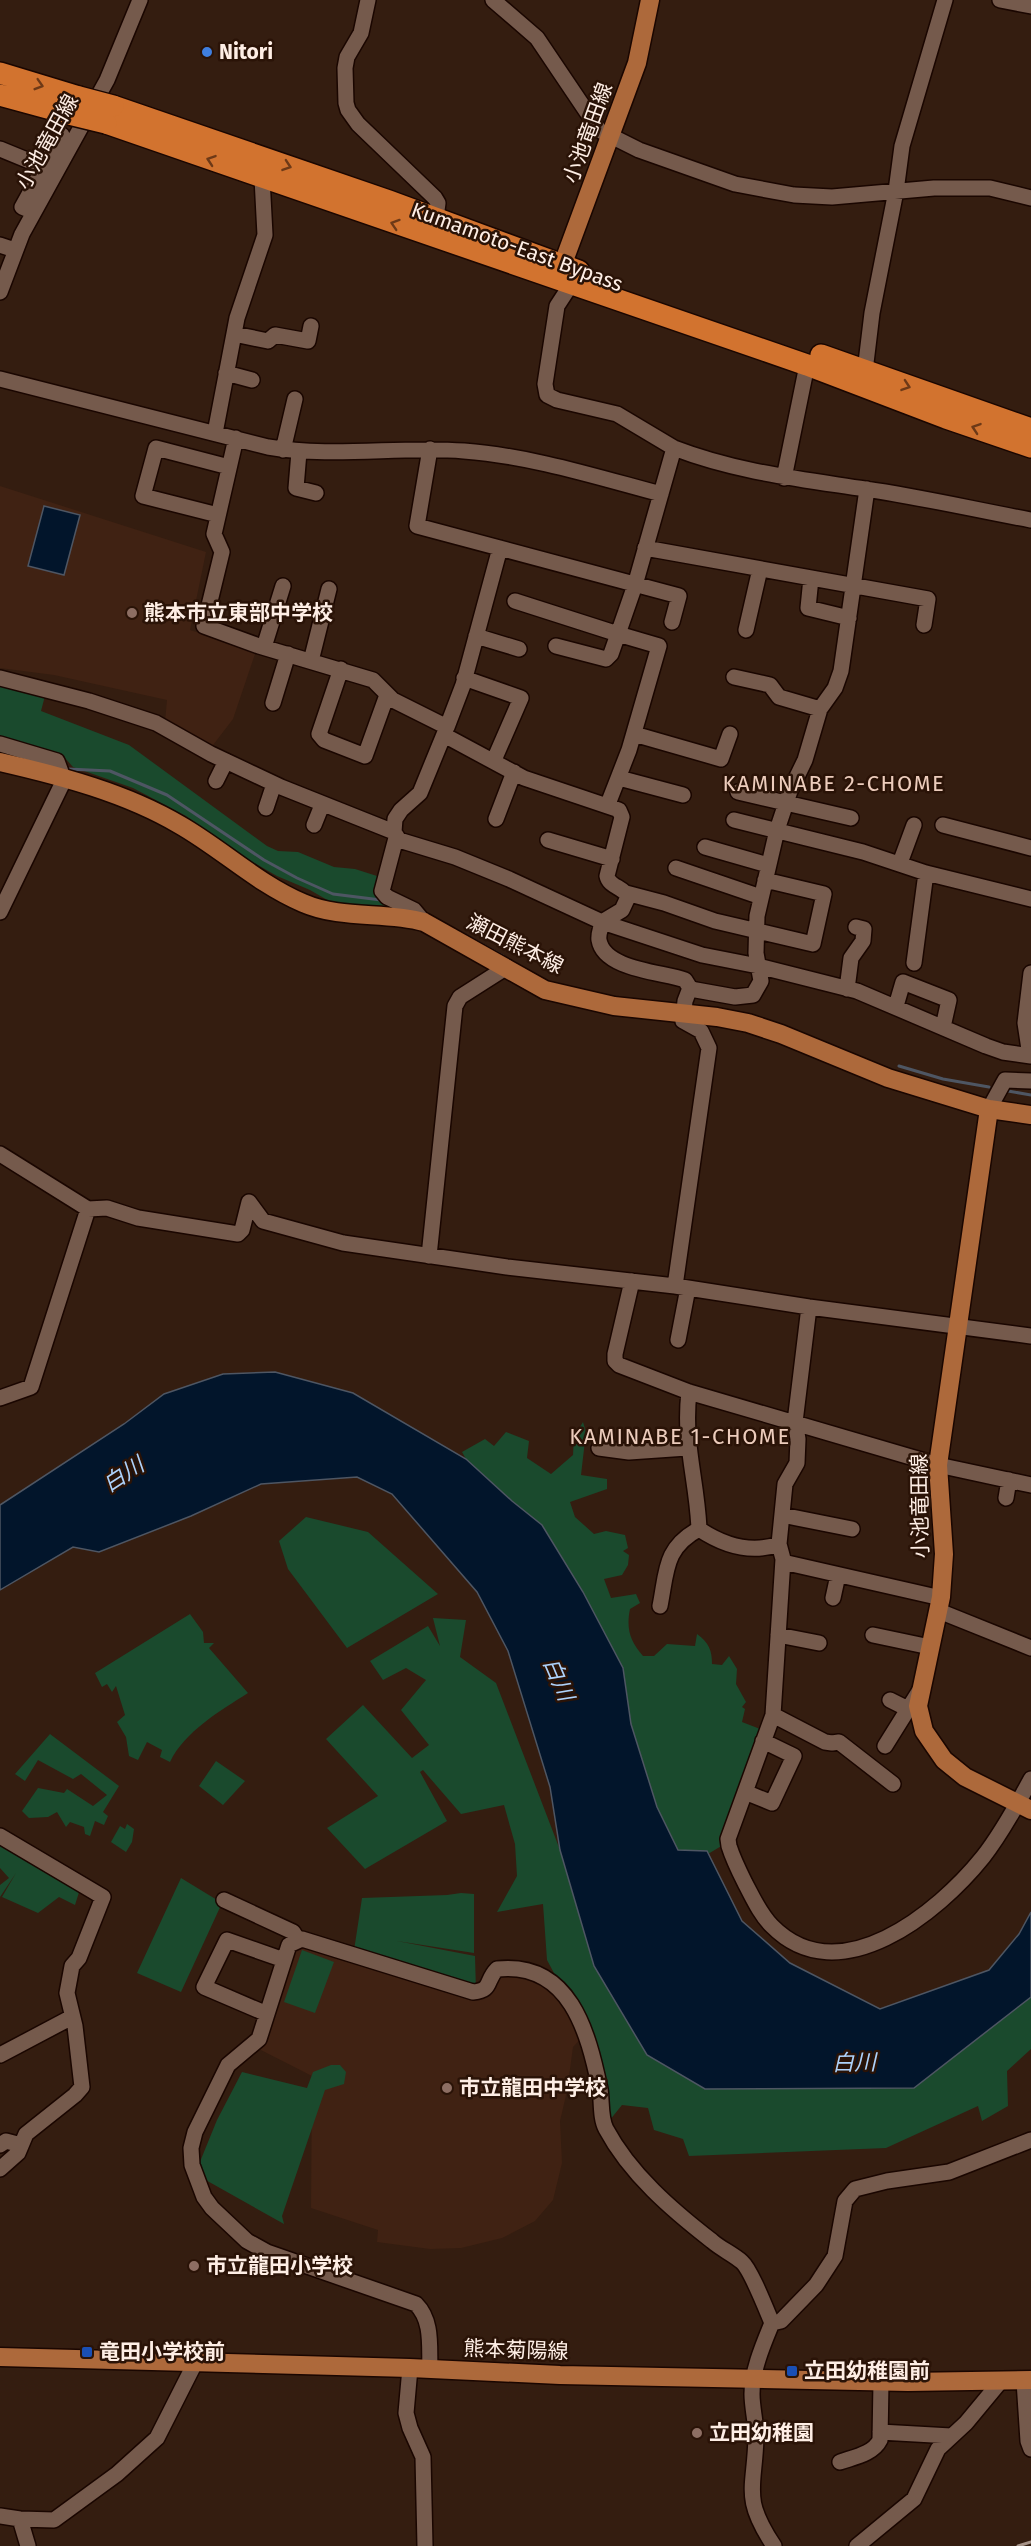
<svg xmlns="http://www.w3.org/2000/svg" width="1031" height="2546" viewBox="0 0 1031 2546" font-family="'Fira Sans','Noto Sans JP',sans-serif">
<rect width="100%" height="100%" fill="#341d10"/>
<!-- built -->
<path fill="#402213" d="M 0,486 L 206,552 L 190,630 L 256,651 L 233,719 L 210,749 L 165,722 L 167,700 L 54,675 L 0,668 Z
M 302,1939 L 473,1992 L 497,1969 L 557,1984 L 586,2033 L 573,2047 L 567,2091 L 560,2121 L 562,2163 L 553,2200 L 535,2221 L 502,2238 L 461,2248 L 430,2249 L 377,2242 L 378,2230 L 311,2208 L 312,2076 L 253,2046 L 289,1945 Z"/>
<!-- green -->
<path fill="#1a4a2d" d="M 0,681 L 46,692 L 41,711 L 129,745 L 267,846 L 278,851 L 298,852 L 334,867 L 355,869 L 377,876 L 377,892 L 396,907 L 351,906 L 329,901 L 310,890 L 277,876 L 242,856 L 186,816 L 133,788 L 73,767 L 65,758 L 0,740 Z
M 583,1422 L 586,1432 L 581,1475 L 607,1479 L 607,1489 L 570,1502 L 575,1517 L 594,1534 L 606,1531 L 625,1535 L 628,1548 L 623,1551 L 629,1555 L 628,1565 L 622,1575 L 604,1579 L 611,1598 L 636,1594 L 640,1603 L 630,1609 C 626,1629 630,1641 643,1656 L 654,1656 L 667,1644 L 695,1646 L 697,1634 C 709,1643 712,1650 712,1664 L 722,1665 L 729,1656 L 737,1669 L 736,1684 L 746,1702 L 742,1707 L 745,1709 L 742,1722 L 765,1731 L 723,1845 L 708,1854 L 707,1851 L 678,1850 L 657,1807 L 631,1724 L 623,1668 L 583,1592 L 542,1525 L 512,1501 L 466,1459 L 462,1452 L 485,1439 L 494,1446 L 506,1432 L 529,1441 L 527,1458 L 551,1474 L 573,1455 L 574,1437 Z
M 306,1517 L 368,1532 L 438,1594 L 347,1648 L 288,1569 L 279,1541 Z
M 190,1614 L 203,1632 L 204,1643 L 214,1643 L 209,1648 L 248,1693 C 220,1711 185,1731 170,1762 L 160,1757 L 162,1750 L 147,1742 L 138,1760 L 129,1756 L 126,1737 L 117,1722 L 125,1715 L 116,1686 L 112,1692 L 107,1684 L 102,1687 L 95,1673 Z
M 433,1618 L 466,1620 L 460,1657 L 496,1683 L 560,1850 L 594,1966 L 705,2089 L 914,2088 L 1031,1997 L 1031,2049 L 1007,2071 L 1008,2106 L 982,2121 L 978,2106 L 886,2148 L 689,2156 L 683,2139 L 654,2130 L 648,2108 L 622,2105 L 605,2126 L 586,2033 L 547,1960 L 543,1904 L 497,1912 L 517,1876 L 515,1844 L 504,1805 L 461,1814 L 423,1770 L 420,1772 L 447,1821 L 365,1869 L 327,1828 L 378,1796 L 326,1739 L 363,1705 L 412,1758 L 429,1745 L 401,1710 L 426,1680 L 406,1668 L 383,1680 L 370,1661 L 428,1626 L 440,1646 Z
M 50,1734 L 119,1786 L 103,1812 L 108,1816 L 104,1825 L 95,1821 L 90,1836 L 85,1834 L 84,1827 L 70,1822 L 66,1827 L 57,1812 L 48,1817 L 29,1818 L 22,1811 L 38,1788 L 64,1793 L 67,1789 L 93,1806 L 107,1795 L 81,1774 L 73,1779 L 38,1760 L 25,1781 L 15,1774 Z
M 216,1761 L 245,1781 L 223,1805 L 199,1786 Z
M 127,1824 L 134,1829 L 132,1842 L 126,1852 L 111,1842 L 120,1826 L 125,1829 Z
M 0,1839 L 81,1886 L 75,1905 L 59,1897 L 38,1913 L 2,1897 L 16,1873 L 0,1897 L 0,1885 L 9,1878 L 0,1868 Z
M 181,1878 L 222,1903 L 181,1992 L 137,1973 Z
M 461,1893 L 474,1894 L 474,1953 L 397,1941 L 475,1956 L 476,1991 L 353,1957 L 362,1898 L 447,1895 Z
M 302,1950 L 334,1962 L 315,2013 L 284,2002 Z
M 331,2065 L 340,2065 L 346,2072 L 344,2084 L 325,2090 L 282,2216 L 284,2224 L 195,2174 L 217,2120 L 242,2072 L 307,2088 L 313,2072 Z"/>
<!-- water -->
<path fill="#02152b" stroke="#4e5663" stroke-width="1.5" d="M 44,506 L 80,515 L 64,575 L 28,566 Z
M 275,1372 L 353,1393 L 466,1459 L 512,1501 L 542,1525 L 583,1592 L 623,1668 L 631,1724 L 657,1807 L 678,1850 L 707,1851 L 742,1921 L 790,1963 L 880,2009 L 989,1970 L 1019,1934 L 1031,1912 L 1031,1997 L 914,2088 L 705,2089 L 647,2055 L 594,1966 L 560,1850 L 550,1787 L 508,1651 L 477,1592 L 392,1494 L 357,1477 L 261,1484 L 191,1516 L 99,1552 L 73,1547 L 0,1590 L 0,1505 L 124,1424 L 164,1394 L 223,1374 Z"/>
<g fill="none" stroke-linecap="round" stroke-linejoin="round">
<!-- stream -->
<path stroke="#4e5663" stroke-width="3" d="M 68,769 L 110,771 L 167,795 L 264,860 L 297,878 L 333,894 L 381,900
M 456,930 L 503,956
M 899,1066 L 943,1079 L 989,1087
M 1008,1091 L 1031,1095"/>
<defs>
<path id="minor" d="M 368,0 L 361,33 L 347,57 L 345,68 L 346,103 L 348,110 L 358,124 L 435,198 L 438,203 L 436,218
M 493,0 L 537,38 L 599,130 L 639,150 L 735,184 L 794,195 L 832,197 L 934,188 L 990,188 L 1031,198
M 1000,0 L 1031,6
M 0,149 L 44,167 L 62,135
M 34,212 L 22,207 L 44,167
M 0,245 L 15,250
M 572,283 L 557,306 L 545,384 L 547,395 L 557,400 L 617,414 L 674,448
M 0,292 L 22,234 L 107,80 L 140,0
M 234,334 L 268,341 L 275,335 L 308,341 L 311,326
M 865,371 L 872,313 L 896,191 L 902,146 L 945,0
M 226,373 L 252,380
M 0,379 L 268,447 C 334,458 399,446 464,451 C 531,456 597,477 661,494
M 215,433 L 237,318 L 265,235 L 262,178
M 236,438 L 214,534 L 222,552 L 204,626 L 259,646 L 373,680 L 393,700 L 447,727 L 420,793 L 401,810 L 395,819 L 394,832 L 399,840 L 455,857 L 509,879 L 602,922 L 702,955 L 758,966 L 857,991 L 986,1046 L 1003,1052 L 1031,1056
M 430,449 L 417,526 L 679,596 L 672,622
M 283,450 L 295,399
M 299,452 L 296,488 L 316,493
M 784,478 L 807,365
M 218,515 L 143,496 L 156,448 L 229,467
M 645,548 L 928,599 L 924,625
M 811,578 L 808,608 L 849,618
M 515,601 L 618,634 L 611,654 L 606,659 L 556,646
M 746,630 L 760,569
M 476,636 L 519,649
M 264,647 L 283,586
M 311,661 L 329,589
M 341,669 L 319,734 L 324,740 L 365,756 L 387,695
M 734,677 L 770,685 L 779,697 L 820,709
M 0,678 L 89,701 L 156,723 L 211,754 L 281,787 L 394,832
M 464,678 L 521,698 L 494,760
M 273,703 L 288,654
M 447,727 L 463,685 L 500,548
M 634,734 L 721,759 L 730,734
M 444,735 L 524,778 L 619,810 L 622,817 L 607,876 C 609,887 624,887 628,897 L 622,910 L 602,922 C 601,928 598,934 599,940 C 604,970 663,972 685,980 L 690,988 L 696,990 L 735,997 L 753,995 L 761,981 L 756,953 L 757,916 L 777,830 L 790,791 L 805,760 L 820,709 L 835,688 L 841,671 L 867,489
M 0,744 L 57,761 L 64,780 L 0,912
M 619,778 L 683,795
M 216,781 L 226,761
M 738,792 L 851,818
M 608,804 L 629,750 L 659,646 L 618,634 L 635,585 L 674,448 C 736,472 800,479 865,489 C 921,497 976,510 1031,520
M 266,808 L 274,784
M 496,819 L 514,772
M 734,820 L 863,852 L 926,873 L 1031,899
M 314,825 L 322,805
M 943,825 L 1031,848
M 396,838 L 382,891 L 387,897 L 414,910 L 424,922
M 548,840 L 612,859
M 705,847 L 768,865
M 900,863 L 914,825
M 676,868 L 761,897
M 626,893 L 664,903 L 715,921 L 813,944 L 824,894 L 765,880
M 914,963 L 926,873
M 847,989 L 851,958 L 863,941 L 864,929 L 856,927
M 896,1006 L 903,982 L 949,1000 L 943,1027
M 1030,1056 L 1025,1023 L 1031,973
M 989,1109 L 1005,1080 L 1031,1081
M 0,1154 L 88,1209 L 107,1208 L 138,1218 L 238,1234 L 242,1230 L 249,1202 L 263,1221 L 343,1243 L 507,1267 L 675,1286 L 809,1307 L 1031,1336
M 429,1256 L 455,1006 L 460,997 L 507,967
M 632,1281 L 615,1354 L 615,1361 L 619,1365 L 689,1392 L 938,1465 L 1031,1485
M 675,1286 L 709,1048 L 701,1031 L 683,1021 L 685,1001 L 690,988
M 809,1307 L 795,1422 L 798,1439 L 797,1463 L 785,1484 L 779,1544 L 783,1559 L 773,1715 L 825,1742 L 832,1743 L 839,1742 L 893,1784
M 678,1340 L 688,1288
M 689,1392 C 683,1443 697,1480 699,1529 C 723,1545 751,1554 779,1544
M 0,1398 L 31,1387 L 88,1209
M 599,1448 L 629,1452 L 687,1448
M 1006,1498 L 1009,1480
M 782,1515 L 852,1529
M 783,1562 L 941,1598
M 833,1598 L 838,1575
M 660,1606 C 667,1571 664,1548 699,1529
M 939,1611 L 1031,1648
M 778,1635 L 819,1643
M 873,1635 L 930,1647
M 890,1700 L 908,1709
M 773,1715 L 728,1839 L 729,1846 C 733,1859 739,1871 745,1883 C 753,1898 760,1914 772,1926 C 839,1994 938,1913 983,1857 C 1001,1834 1017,1805 1031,1779
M 885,1746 L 920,1690
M 745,1792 L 772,1803 L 794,1756 L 763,1741
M 0,1836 L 103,1897 L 79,1958 L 72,1966 L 67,1993 L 75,2026 L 82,2087 L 75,2095 L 26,2134 L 18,2153 L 0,2169
M 224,1900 L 293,1932 L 298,1940
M 267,2014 L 204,1987 L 227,1940 L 284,1960
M 0,2055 L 72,2017
M 0,2145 L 6,2141 L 21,2145
M 772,2323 L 781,2321 L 816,2285 L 835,2256 L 845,2201 L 855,2189 L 887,2181 L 949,2172 L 1031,2140
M 410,2368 L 406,2413 L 410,2428 L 423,2457 L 425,2546
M 430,2369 C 429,2347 433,2321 416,2304 L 267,2252 L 247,2241 L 212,2208 L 204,2197 L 192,2165 L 191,2148 L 195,2132 L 228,2065 L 259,2039 L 289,1945 L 302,1939 L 473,1992 C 493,1990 485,1981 497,1969 C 570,1961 588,2032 600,2089 C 602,2101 600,2118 606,2129 C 630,2174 672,2210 712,2241 C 721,2249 733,2254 742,2262 C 751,2270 766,2309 772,2323 C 763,2345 752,2370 752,2394 C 752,2408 756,2422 756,2436 C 755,2489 741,2496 774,2546
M 1024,2381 L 1028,2441 L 1031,2449
M 880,2432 L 951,2436
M 840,2462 C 854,2457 873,2454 880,2440 L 881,2382
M 0,2516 L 20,2519 L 54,2520 L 117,2474 L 157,2438 L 195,2363
M 20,2519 L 28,2546
M 857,2546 L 914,2499 L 938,2449 L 966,2423 L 1000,2382"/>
<path id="major" d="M 558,277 L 637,63 L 650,0
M 0,762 C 61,776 126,793 180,825 C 222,849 258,884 303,903 C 342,920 385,911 424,922 L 545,990 L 614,1006 L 717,1017 L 748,1023 L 781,1034 L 888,1078 L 989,1109 L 1031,1115
M 989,1109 L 938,1465 L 944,1554 L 941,1597 L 918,1706 L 924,1731 L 944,1760 L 965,1777 L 1031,1810
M 0,2357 L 410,2368 L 560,2375 L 908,2382 L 1031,2380"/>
<path id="highway" d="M 0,73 L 79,97
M 0,95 L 69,114
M 113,106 L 389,201 L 579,271
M 106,123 L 807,365 L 946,418 L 1031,447
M 821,355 L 1031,429"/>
</defs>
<!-- minor casing -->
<use href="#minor" stroke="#1a0600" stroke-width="18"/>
<!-- major casing -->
<use href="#major" stroke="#1a0600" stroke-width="21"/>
<!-- highway casing -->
<use href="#highway" stroke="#1a0600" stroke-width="24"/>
<!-- minor -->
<use href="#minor" stroke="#755a4c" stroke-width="15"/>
<!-- major -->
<use href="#major" stroke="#ad693b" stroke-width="18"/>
<!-- highway -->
<use href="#highway" stroke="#d2732f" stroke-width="21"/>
<!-- rail -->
<path stroke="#a69388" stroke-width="3" d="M 1018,2546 L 1031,2542"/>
<defs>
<path id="highway-bridge" d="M 79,97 L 113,106
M 69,114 L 106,123"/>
</defs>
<!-- highway-bridge casing -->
<use href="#highway-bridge" stroke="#1a0600" stroke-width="24" stroke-linecap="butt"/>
<!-- highway-bridge -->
<use href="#highway-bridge" stroke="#d2732f" stroke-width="21"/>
</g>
<!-- one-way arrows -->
<defs><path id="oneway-chevron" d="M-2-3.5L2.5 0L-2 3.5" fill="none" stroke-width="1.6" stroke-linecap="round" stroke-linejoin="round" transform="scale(1.5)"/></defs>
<g stroke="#6d3917">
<use href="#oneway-chevron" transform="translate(39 85) rotate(17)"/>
<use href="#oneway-chevron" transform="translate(211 160) rotate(-161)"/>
<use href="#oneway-chevron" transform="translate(287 166) rotate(19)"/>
<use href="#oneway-chevron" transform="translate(395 224) rotate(-162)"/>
<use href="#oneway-chevron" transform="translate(906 386) rotate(19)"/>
<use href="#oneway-chevron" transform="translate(976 428) rotate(-161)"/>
</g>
<!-- markers -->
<circle fill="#3f7fe0" stroke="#2a1307" stroke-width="2" cx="207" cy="52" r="6"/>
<g fill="#8d6e63" stroke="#2a1307" stroke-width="2">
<circle cx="132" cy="613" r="6"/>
<circle cx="447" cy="2088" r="6"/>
<circle cx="194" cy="2266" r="6"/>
<circle cx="697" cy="2433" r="6"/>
</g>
<g fill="#1a4fb4" stroke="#2a1307" stroke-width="2">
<rect x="81" y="2346" width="12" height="12" rx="3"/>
<rect x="786" y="2365" width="12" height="12" rx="3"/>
</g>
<g text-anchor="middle" stroke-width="5" stroke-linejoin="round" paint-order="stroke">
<!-- poi labels -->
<g font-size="21" font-weight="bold" fill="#feeee5" stroke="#2a1307" text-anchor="start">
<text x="219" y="59">Nitori</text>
<text x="144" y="620">熊本市立東部中学校</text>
<text x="459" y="2095">市立龍田中学校</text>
<text x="206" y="2273">市立龍田小学校</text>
<text x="99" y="2359">竜田小学校前</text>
<text x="804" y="2378">立田幼稚園前</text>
<text x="709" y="2440">立田幼稚園</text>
</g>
<!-- street labels -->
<g font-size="21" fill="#feeee5" stroke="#2a1307">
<text transform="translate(588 133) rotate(-70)" y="7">小池竜田線</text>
<text transform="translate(47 142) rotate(-61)" y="7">小池竜田線</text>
<text transform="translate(517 247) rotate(20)" y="7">Kumamoto-East Bypass</text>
<text transform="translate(515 944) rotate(27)" y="7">瀬田熊本線</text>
<text transform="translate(920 1506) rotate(-91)" y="7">小池竜田線</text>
<text transform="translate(516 2350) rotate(2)" y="7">熊本菊陽線</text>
</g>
<!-- neighbourhood labels -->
<g font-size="22" letter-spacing="1.5" fill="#ecccbc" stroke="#2a1307">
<text x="834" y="791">KAMINABE 2-CHOME</text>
<text x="680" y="1444">KAMINABE 1-CHOME</text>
</g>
<!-- water labels -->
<g font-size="22" font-style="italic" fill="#add2fb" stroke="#2a1307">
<text transform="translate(123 1474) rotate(-33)" y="8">白川</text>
<text transform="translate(559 1679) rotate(67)" y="8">白川</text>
<text transform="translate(854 2062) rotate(-1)" y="8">白川</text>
</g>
</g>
</svg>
